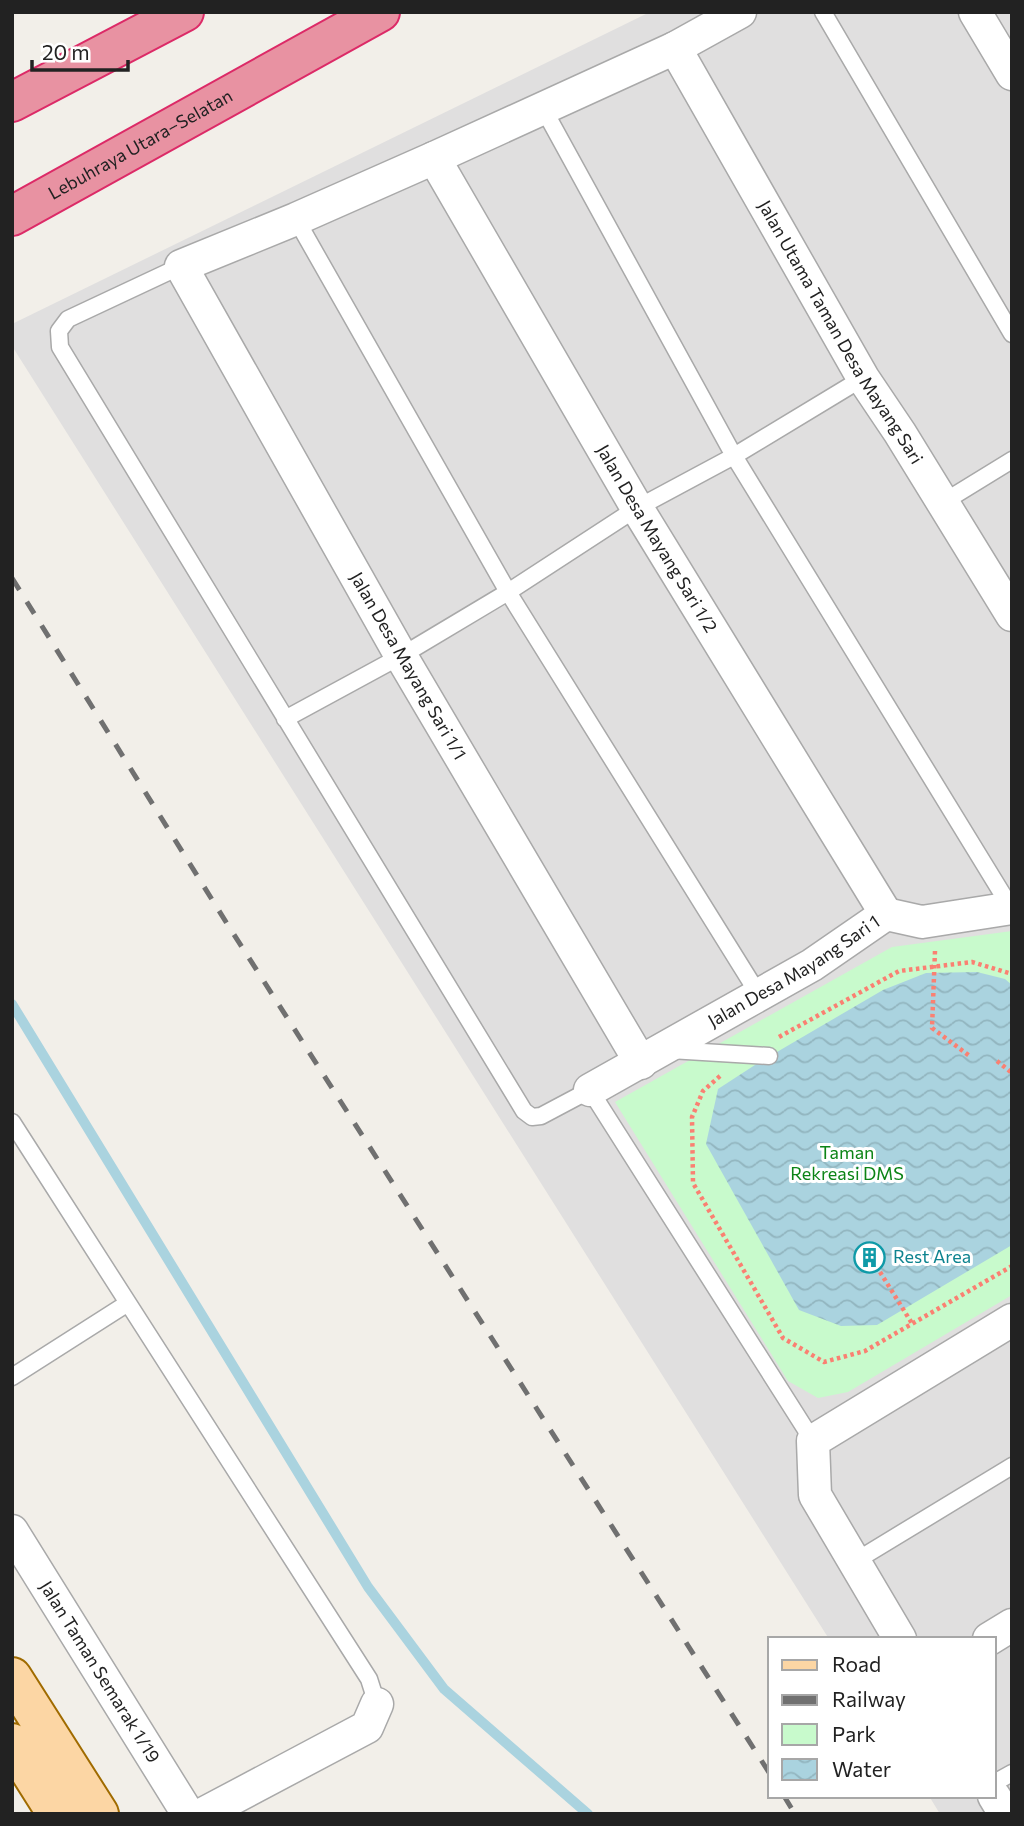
<svg xmlns="http://www.w3.org/2000/svg" width="1024" height="1826" viewBox="0 0 1024 1826" font-family="Commissioner,sans-serif">
<defs>
<pattern id="water-waves" width="16" height="10" patternUnits="userSpaceOnUse" patternTransform="scale(1.75)"><rect width="16" height="10" fill="#aad3df"/><path d="M0 5q4-4 8 0t8 0" fill="none" stroke="#92b5bf"/></pattern>
</defs>
<rect width="100%" height="100%" fill="#f2efe9"/>
<!-- residential -->
<path fill="#e0dfdf" d="M 650,12 L 1012,12 L 1012,1814 L 940,1814 L 929,1796 L 994,1796 L 994,1639 L 829,1639 L 12,346 L 12,324 Z"/>
<!-- park -->
<path fill="#c8facc" d="M 1012,931 L 1012,1295 L 848,1392 L 818,1398 L 788,1381 L 615,1102 L 892,947 Z"/>
<!-- water -->
<path fill="url(#water-waves)" d="M 977,972 L 1005,979 L 1012,985 L 1012,1245 L 877,1325 L 841,1326 L 799,1310 L 706,1144 L 718,1089 L 758,1063 L 883,990 L 926,973 Z"/>
<g fill="none" stroke-linecap="round" stroke-linejoin="round">
<!-- stream -->
<path stroke="#aad3df" stroke-width="10" d="M 12,1004 L 368,1587 L 444,1689 L 588,1814"/>
<defs>
<path id="service" d="M 823,12 L 1012,334
M 543,108 L 734,456 L 1011,908
M 296,219 L 508,592 L 759,995
M 181,266 L 68,319 L 59,331 L 60,347 L 524,1111 L 532,1117 L 541,1116 L 590,1090 L 813,1441
M 942,503 L 1012,460
M 285,719 L 401,656 L 508,592 L 637,508 L 734,456 L 863,378
M 670,1050 L 769,1056
M 12,1122 L 369,1679 L 377,1704
M 12,1377 L 128,1303
M 854,1562 L 1012,1466
M 994,1783 L 1012,1773"/>
<g id="minor">
<path d="M 975,12 L 1012,74"/>
<path id="s1" d="M 675,48 L 863,378 L 900,433 L 1012,615"/>
<path id="s2" d="M 434,158 L 637,508 L 886,914"/>
<path d="M 641,1063 L 401,656 L 181,266 L 296,219 L 434,158 L 675,48 L 740,12"/>
<path id="s3" d="M 590,1090 L 812,965 L 886,914 L 922,922 L 1012,908"/>
<path id="s4" d="M 12,1531 L 188,1814"/>
<path d="M 900,1639 L 815,1495 L 813,1441 L 1012,1320"/>
<path d="M 989,1639 L 1012,1625"/>
<path d="M 994,1796 L 1005,1814"/>
<path d="M 203,1814 L 367,1727 L 377,1704"/>
</g>
<path id="primary" d="M 12,1677 L 99,1814
M 12,1743 L 57,1814"/>
<g id="motorway">
<path d="M 12,102 L 184,12"/>
<path id="s5" d="M 12,216 L 380,12"/>
</g>
</defs>
<!-- service casing -->
<use href="#service" stroke="#a9a9a9" stroke-width="19"/>
<!-- minor casing -->
<use href="#minor" stroke="#a9a9a9" stroke-width="35"/>
<!-- primary casing -->
<use href="#primary" stroke="#a06b00" stroke-width="42"/>
<!-- motorway casing -->
<use href="#motorway" stroke="#dc2a67" stroke-width="42"/>
<!-- path -->
<path stroke="#fa8072" stroke-width="4.5" stroke-dasharray="3.5 3.5" stroke-linecap="butt" d="M 935,951 L 932,1028 L 971,1057
M 779,1037 L 899,971 L 972,962 L 1012,974
M 997,1061 L 1012,1073
M 720,1076 L 703,1091 L 692,1117 L 693,1183 L 783,1338 L 824,1362 L 865,1351 L 1012,1266
M 880,1272 L 913,1325"/>
<!-- service -->
<use href="#service" stroke="#fff" stroke-width="16"/>
<!-- minor -->
<use href="#minor" stroke="#fff" stroke-width="32"/>
<!-- primary -->
<use href="#primary" stroke="#fcd6a4" stroke-width="38"/>
<!-- motorway -->
<use href="#motorway" stroke="#e892a2" stroke-width="38"/>
<!-- rail -->
<path stroke="#707070" stroke-width="5" stroke-dasharray="14 14" stroke-linecap="butt" d="M 12,578 L 226,922 L 770,1774
M 784,1796 L 795,1814"/>
</g>
<!-- icons -->
<defs>
<symbol id="building-ring" viewBox="-11 -11 22 22"><circle r="9.5" fill="#fff" stroke="#0f9aa8" stroke-width="1.5"/><path d="M-4-6H4V6H1V3H-1V6H-4ZM-2.5-4.3h1.7v1.8h-1.7ZM.8-4.3h1.7v1.8H.8ZM-2.5-1h1.7V.8h-1.7ZM.8-1h1.7V.8H.8Z" fill="#0f9aa8"/></symbol>
</defs>
<g fill-rule="evenodd">
<use href="#building-ring" x="852" y="1240" width="35" height="35"/>
</g>
<g text-anchor="middle" stroke-width="6" stroke-linejoin="round" paint-order="stroke">
<!-- street labels -->
<g font-size="18" fill="#222" stroke="#fff">
<text dy="6" stroke="none"><textPath href="#s5" startOffset="147">Lebuhraya Utara–Selatan</textPath></text>
<text dy="6" stroke="none"><textPath href="#s1" startOffset="329">Jalan Utama Taman Desa Mayang Sari</textPath></text>
<text dy="6" stroke="none"><textPath href="#s2" startOffset="441">Jalan Desa Mayang Sari 1/2</textPath></text>
<text transform="translate(408 666) rotate(60)" y="6">Jalan Desa Mayang Sari 1/1</text>
<text dy="6" stroke="none"><textPath href="#s3" startOffset="236">Jalan Desa Mayang Sari 1</textPath></text>
<text dy="6" stroke="none"><textPath href="#s4" startOffset="166">Jalan Taman Semarak 1/19</textPath></text>
</g>
<!-- park labels -->
<g font-size="18" fill="#0c8416" stroke="#fff">
<text x="847" y="1159">Taman<tspan x="847" dy="21">Rekreasi DMS</tspan></text>
</g>
<!-- culture labels -->
<g font-size="18" fill="#0d838f" stroke="#fff" text-anchor="start">
<text x="893" y="1263">Rest Area</text>
</g>
</g>
<!-- border -->
<rect width="1024" height="1826" fill="none" stroke="#222222" stroke-width="28"/>
<!-- legend -->
<rect x="768" y="1637" width="228" height="161" fill="#ffffff" stroke="#a7a7a7" stroke-width="2"/>
<rect x="782" y="1660" width="35" height="10" fill="#fcd6a4" stroke="#a7a7a7" stroke-width="2"/>
<text x="832" y="1672" font-size="21" fill="#222222">Road</text>
<rect x="782" y="1695" width="35" height="10" fill="#707070" stroke="#a7a7a7" stroke-width="2"/>
<text x="832" y="1707" font-size="21" fill="#222222">Railway</text>
<rect x="782" y="1724" width="35" height="21" fill="#c8facc" stroke="#a7a7a7" stroke-width="2"/>
<text x="832" y="1742" font-size="21" fill="#222222">Park</text>
<rect x="782" y="1759" width="35" height="21" fill="url(#water-waves)" stroke="#a7a7a7" stroke-width="2"/>
<text x="832" y="1777" font-size="21" fill="#222222">Water</text>
<!-- scale -->
<path d="M32 60v10h96v-10" fill="none" stroke="#222222" stroke-width="3.5"/>
<text x="42" y="60" font-size="21" fill="#222222" stroke="#ffffff" stroke-width="5" paint-order="stroke">20 m</text>
</svg>
